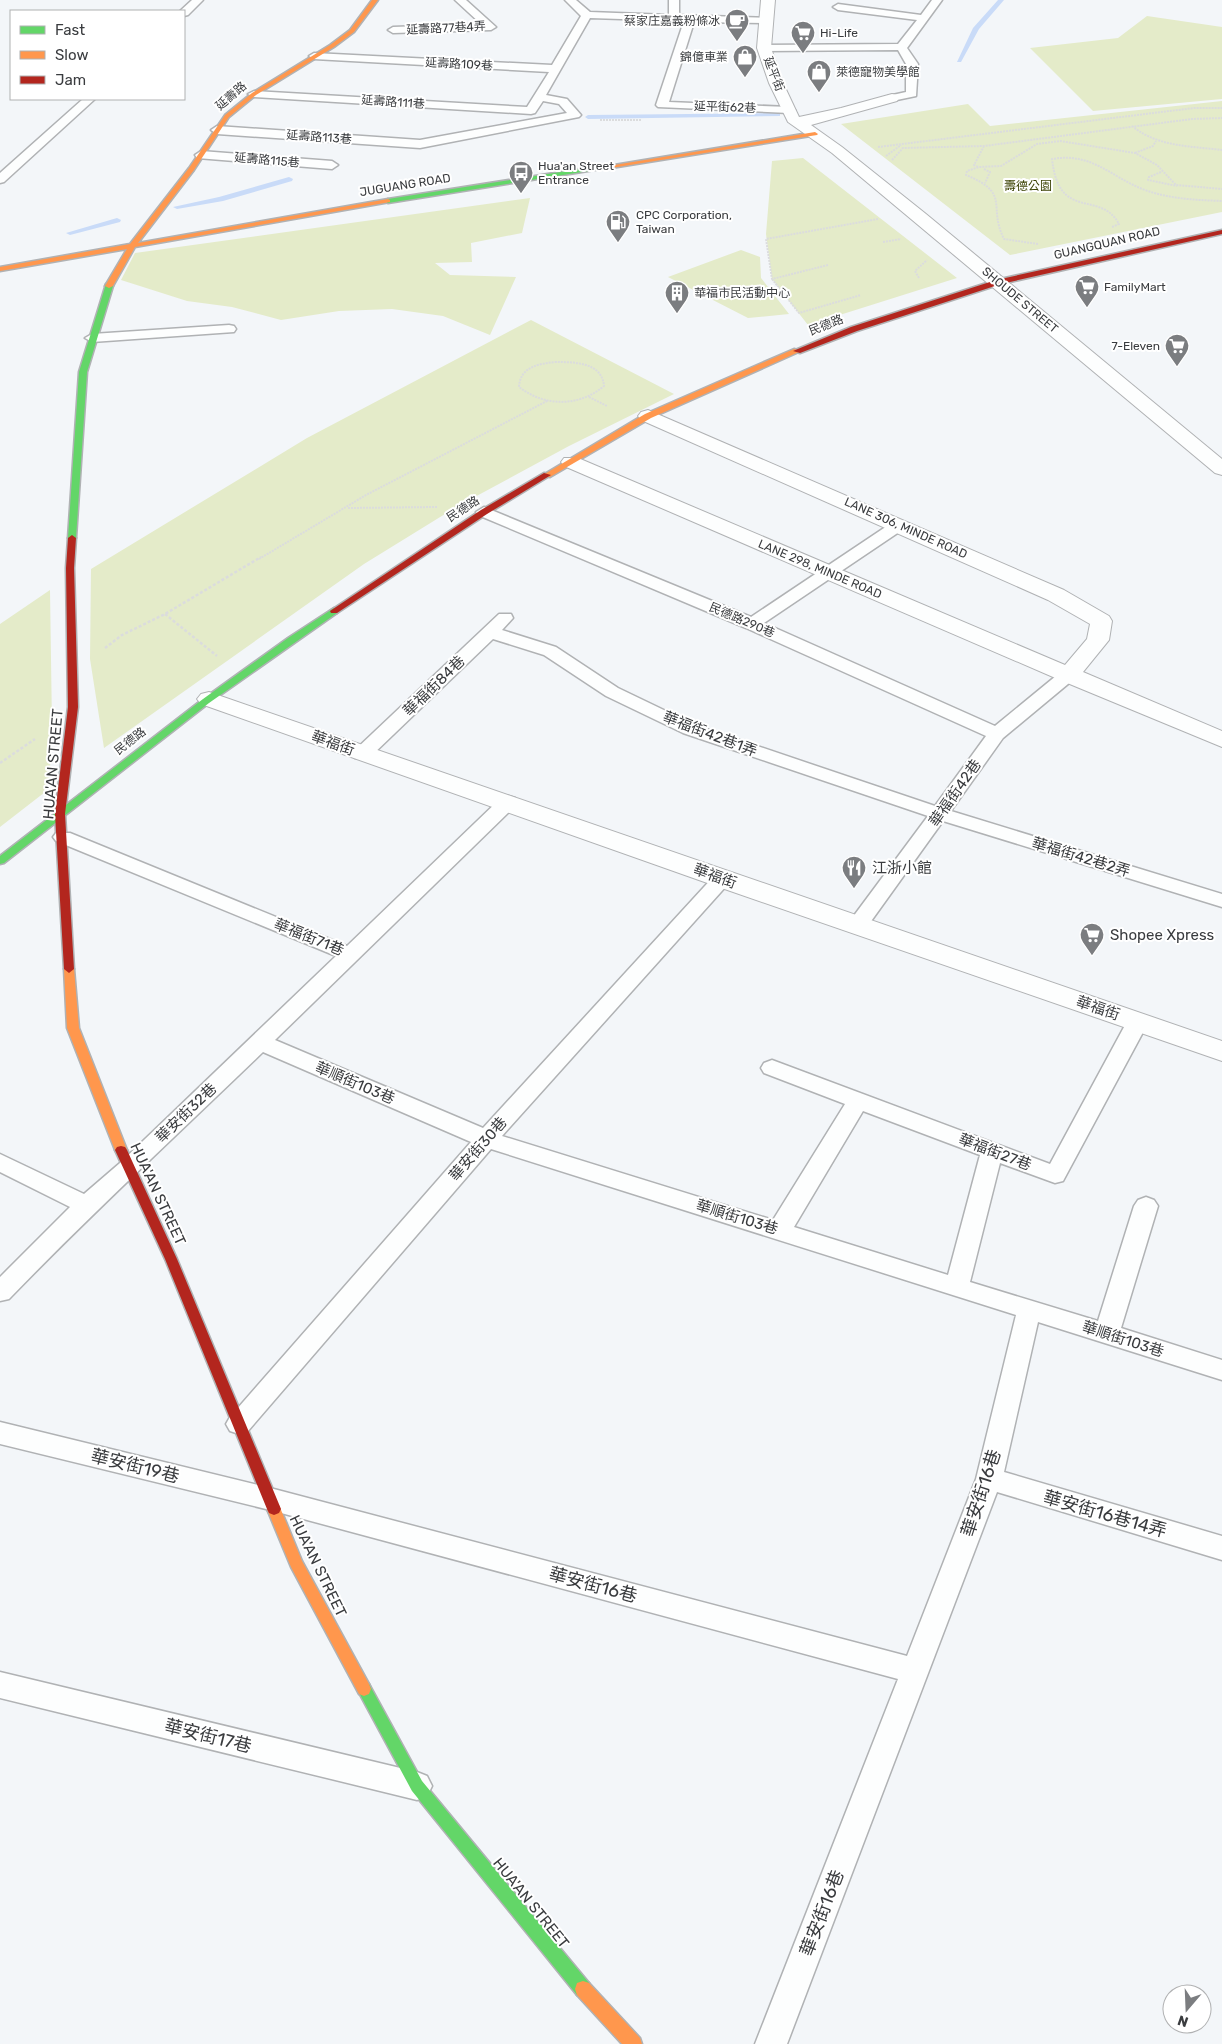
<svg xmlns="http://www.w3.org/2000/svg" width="1222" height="2044" viewBox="0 0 1222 2044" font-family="Rubik,'Noto Sans TC',sans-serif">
<rect width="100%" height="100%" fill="#f3f6f9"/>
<!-- green -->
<path fill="#e4ebc9" d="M 1147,16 L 1222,27 L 1222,99 L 1093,111 L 1030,48 L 1118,38 Z
M 1222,101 L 1222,212 L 1010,255 L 841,124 L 968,104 L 990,126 Z
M 803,158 L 957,278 L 808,325 L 772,279 L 766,234 L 772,161 Z
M 530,198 L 522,233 L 471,243 L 472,262 L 435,263 L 450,275 L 516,277 L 490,335 L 443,316 L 392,309 L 339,311 L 281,320 L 232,307 L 187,301 L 121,280 L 135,253 Z
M 741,250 L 760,257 L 761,278 L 789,314 L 748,318 L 668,277 Z
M 531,320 L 674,394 L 569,446 L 458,506 L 364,564 L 104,748 L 90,659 L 91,569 L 307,438 Z
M 50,590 L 52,727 L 49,789 L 0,827 L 0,624 Z"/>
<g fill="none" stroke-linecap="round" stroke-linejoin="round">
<!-- stream -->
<path fill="#c9dbf8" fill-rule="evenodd" d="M 998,0 L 1004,0 L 979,29 L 961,62 L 957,62 L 973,28 Z
M 778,113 L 780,114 L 780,116 L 588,119 L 585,117 L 588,115 Z
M 289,177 L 293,179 L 292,181 L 223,201 L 177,209 L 173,207 L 219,197 Z
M 117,218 L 121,220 L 120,222 L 70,235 L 66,233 Z"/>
<defs>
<path id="lane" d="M 192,0 L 203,0 L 188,15 L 184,16 L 184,11 L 180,11 Z
M 455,0 L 466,0 L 496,27 L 491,30 L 393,33 L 388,30 L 393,27 L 481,24 Z
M 565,0 L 576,0 L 590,12 L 669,15 L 669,0 L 679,0 L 679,15 L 769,18 L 770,20 L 765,23 L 694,22 L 669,102 L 789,107 L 795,110 L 789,113 L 658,107 L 656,105 L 684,21 L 590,18 L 546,95 L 567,99 L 581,115 L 579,117 L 420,148 L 217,134 L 211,130 L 217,126 L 420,140 L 567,113 L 559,104 L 543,101 L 535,113 L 531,114 L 254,97 L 248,94 L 254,91 L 527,107 L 549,72 L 314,59 L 309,56 L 314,53 L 552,65 L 581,16 Z
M 932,0 L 942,0 L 907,48 L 918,64 L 916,96 L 892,101 L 886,98 L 888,96 L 906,92 L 906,64 L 898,50 L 764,51 L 759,48 L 764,45 L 898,44 L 917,20 L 838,10 L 833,7 L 838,4 L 921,15 Z
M 83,99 L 95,99 L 4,182 L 0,183 L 0,173 Z
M 201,151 L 332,161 L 338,165 L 332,169 L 197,158 L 195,155 Z
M 229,325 L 234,326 L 236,329 L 234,332 L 92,342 L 85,338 L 92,334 Z
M 484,507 L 751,617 L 893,522 L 905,522 L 907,525 L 905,528 L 764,623 L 995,726 L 1062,671 L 1074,671 L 1077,675 L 1074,679 L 1003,738 L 951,811 L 1222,894 L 1222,907 L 943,821 L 864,931 L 857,933 L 850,931 L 847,926 L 850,921 L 928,816 L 683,733 L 606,696 L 544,655 L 493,639 L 369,758 L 355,758 L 353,754 L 355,750 L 499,614 L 511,614 L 513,618 L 502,630 L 556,647 L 618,688 L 695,725 L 935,806 L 986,736 L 746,628 L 478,515 L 476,512 Z
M 508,796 L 515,798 L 517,802 L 515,806 L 275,1040 L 483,1128 L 715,875 L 722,873 L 729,875 L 732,879 L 729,883 L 502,1136 L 773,1220 L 845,1104 L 764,1073 L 761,1068 L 764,1063 L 772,1060 L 780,1063 L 1050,1164 L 1130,1016 L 1138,1014 L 1146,1016 L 1149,1021 L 1063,1181 L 1055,1183 L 1000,1163 L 970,1282 L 1098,1321 L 1134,1206 L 1138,1200 L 1146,1197 L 1154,1200 L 1158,1206 L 1121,1328 L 1222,1360 L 1222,1380 L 1038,1322 L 1004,1472 L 1222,1536 L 1222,1560 L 997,1492 L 787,2044 L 755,2044 L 898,1679 L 270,1510 L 0,1444 L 0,1422 L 270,1488 L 907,1656 L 976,1479 L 1016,1315 L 491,1149 L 248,1431 L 239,1434 L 230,1431 L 226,1424 L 230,1417 L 471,1142 L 263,1052 C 178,1134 91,1214 9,1299 L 0,1301 L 0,1277 L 70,1207 L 0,1172 L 0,1154 L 84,1194 L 120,1163 L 336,956 L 56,841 L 53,837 L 56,833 L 70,833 L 347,946 L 501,798 ZM 863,1111 L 980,1155 L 948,1275 L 794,1227 Z
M 0,1672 L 417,1772 L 427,1776 L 432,1786 L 427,1796 L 417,1800 L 0,1698 Z"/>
<path id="street" d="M 761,0 L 775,0 L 771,48 L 783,83 L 799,117 L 841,108 L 892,94 L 897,95 L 899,98 L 897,101 L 811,125 L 842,147 L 926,214 L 1222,459 L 1222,475 L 1215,473 L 832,153 L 788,122 L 769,83 L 757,48 Z
M 648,410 L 1064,590 L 1109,616 L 1112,621 L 1109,640 L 1083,672 L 1222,731 L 1222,747 L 1060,680 L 564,466 L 561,462 L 564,458 L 578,458 L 1065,665 L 1087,639 L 1090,624 L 1048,600 L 641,420 L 638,416 L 641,412 Z
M 209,692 L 1222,1041 L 1222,1061 L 713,885 L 201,704 L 197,699 L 201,694 Z"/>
<path id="fast" d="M 605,165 L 608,167 L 607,168 L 388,203 L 385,201 L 388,199 Z
M 106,284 L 113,286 L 87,372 L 76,538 L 72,541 L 68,538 L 79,372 Z
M 334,608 L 337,609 L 337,613 L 209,703 L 4,863 L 0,864 L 0,856 L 203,699 L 288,638 Z
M 364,1682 L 369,1684 L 422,1781 L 589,1983 L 591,1989 L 589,1995 L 583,1997 L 577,1995 L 412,1791 L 357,1689 L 359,1684 Z"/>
<path id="slow" d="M 372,0 L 378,0 L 354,32 L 334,47 L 256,95 L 229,117 L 194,170 L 138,243 L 388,199 L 390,200 L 390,202 L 135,247 L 113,286 L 109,288 L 105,286 L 127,249 L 0,271 L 0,267 L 130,244 L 189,168 L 225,115 L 252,93 L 330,45 L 350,30 Z
M 815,132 L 818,134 L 817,135 L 605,169 L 602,167 Z
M 794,349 L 801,351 L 651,418 L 550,477 L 543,475 L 645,414 Z
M 69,965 L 74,969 L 79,1028 L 127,1150 L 125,1153 L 117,1153 L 115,1150 L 67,1028 L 64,969 Z
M 274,1503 L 279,1505 L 302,1561 L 369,1684 L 371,1689 L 369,1694 L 364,1696 L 359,1694 L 291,1567 L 267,1509 L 269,1505 Z
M 583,1981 L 589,1983 L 640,2038 L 642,2044 L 622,2044 L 577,1995 L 575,1989 L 577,1983 Z"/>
<path id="jam" d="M 1222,230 L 1222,234 L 1001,284 L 857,331 L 800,353 L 793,351 L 851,327 L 996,280 Z
M 544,473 L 551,475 L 487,514 L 337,613 L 331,613 L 330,611 L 481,510 Z
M 72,535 L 76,538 L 74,568 L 78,707 L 65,814 L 74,969 L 69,973 L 64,969 L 55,814 L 68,707 L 66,568 L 68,538 Z
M 121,1146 L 125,1147 L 127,1150 L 177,1259 L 281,1509 L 279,1513 L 274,1515 L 269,1513 L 267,1509 L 165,1259 L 115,1150 L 117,1147 Z"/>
</defs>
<!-- lane casing -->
<use href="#lane" stroke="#b0b2b4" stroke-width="3"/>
<!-- street casing -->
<use href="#street" stroke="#b0b2b4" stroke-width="2"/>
<!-- fast casing -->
<use href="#fast" stroke="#b0b2b4" stroke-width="3"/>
<!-- slow casing -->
<use href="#slow" stroke="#b0b2b4" stroke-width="3"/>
<!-- jam casing -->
<use href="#jam" stroke="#b0b2b4" stroke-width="3"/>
<!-- path-far1 -->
<path stroke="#dbdcdd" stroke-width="2" stroke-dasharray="2 1" stroke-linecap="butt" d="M 600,120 L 641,120
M 1132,126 C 1158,147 1190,146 1222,150
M 878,147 L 1194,108 L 1222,108
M 1135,153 L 1153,146 L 1156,141
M 886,156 L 901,145
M 892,160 L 903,148 L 984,146 L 1192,119 L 1222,118
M 978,167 L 974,165 L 984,146
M 984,169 L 990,172 L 985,183
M 1161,172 L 1149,177 L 1148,180 L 1177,186
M 1112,227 L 1119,224 C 1100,189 1059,223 1052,159 C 1093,152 1110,177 1145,190 C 1170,199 1196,200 1222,201
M 883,242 L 901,239
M 1038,244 L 1004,239 C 987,205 1012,194 966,175 L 967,171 L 979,167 L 1001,166 L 1037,144 L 1060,141 L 1135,153 L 1157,165 L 1176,185 L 1222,189
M 828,265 L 772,279 L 766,239 L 878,219
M 919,278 L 915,271 L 927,260
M 772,279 L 799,313 L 861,295
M 555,362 C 574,362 602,362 604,386 C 579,407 545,407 519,387 C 520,367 538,364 555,362 Z
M 589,397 L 607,406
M 348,508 L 437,507
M 259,559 L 366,495 L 547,401"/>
<!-- path -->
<path stroke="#dbdcdd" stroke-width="2.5" stroke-dasharray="3 2" stroke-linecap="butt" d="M 165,614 L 217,656
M 105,648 L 122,635 L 165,614 L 261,557
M 0,763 L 35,739"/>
<!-- lane -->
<use href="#lane" fill="#fdfefe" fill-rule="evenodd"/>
<!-- street -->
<use href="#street" fill="#fdfefe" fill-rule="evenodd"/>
<!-- fast -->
<use href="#fast" fill="#63d668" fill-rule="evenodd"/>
<!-- slow -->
<use href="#slow" fill="#ff974d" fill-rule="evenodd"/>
<!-- jam -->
<use href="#jam" fill="#b3261e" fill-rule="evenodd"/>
</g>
<!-- icons -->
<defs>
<symbol id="cafe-pin" viewBox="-11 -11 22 30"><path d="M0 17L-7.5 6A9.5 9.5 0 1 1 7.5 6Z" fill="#7b7d80" stroke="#fff"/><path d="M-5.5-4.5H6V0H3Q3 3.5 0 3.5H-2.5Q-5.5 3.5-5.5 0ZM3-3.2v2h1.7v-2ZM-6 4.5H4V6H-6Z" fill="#fff"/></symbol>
<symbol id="supermarket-pin" viewBox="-11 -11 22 30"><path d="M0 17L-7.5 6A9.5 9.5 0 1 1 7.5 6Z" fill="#7b7d80" stroke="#fff"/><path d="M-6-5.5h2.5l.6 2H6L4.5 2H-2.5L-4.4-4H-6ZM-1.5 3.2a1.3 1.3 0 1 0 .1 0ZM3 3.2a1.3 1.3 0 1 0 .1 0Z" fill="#fff"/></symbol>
<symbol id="shop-pin" viewBox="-11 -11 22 30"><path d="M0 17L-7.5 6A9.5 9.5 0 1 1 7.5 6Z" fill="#7b7d80" stroke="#fff"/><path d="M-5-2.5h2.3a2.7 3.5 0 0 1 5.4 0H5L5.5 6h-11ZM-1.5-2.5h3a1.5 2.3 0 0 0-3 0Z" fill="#fff"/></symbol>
<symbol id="bus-pin" viewBox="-11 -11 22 30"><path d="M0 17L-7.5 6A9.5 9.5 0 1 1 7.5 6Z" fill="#7b7d80" stroke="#fff"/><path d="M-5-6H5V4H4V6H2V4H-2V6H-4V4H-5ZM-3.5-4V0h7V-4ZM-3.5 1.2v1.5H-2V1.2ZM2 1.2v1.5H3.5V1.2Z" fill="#fff"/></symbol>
<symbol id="fuel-pin" viewBox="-11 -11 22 30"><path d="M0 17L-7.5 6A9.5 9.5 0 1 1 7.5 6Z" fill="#7b7d80" stroke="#fff"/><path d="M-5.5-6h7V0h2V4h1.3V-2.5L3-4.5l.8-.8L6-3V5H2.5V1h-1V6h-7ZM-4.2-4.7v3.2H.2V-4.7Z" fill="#fff"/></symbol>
<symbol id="building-pin" viewBox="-11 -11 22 30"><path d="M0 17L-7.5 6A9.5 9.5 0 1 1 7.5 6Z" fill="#7b7d80" stroke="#fff"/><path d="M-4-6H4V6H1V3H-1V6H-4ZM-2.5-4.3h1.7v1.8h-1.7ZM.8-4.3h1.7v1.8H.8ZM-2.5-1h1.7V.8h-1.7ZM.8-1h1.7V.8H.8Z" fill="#fff"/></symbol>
<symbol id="restaurant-pin" viewBox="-11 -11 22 30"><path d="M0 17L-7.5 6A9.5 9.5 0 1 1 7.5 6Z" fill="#7b7d80" stroke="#fff"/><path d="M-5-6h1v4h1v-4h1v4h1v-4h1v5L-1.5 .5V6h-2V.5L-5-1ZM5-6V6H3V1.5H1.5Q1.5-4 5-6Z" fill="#fff"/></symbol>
</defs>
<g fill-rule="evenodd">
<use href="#cafe-pin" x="723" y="7" width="28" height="38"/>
<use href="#supermarket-pin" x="789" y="19" width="28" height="38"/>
<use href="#shop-pin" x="731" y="43" width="28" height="38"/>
<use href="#shop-pin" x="805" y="58" width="28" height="38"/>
<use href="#bus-pin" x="507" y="159" width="28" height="38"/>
<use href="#fuel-pin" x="604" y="208" width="28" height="38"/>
<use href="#supermarket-pin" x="1073" y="273" width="28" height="38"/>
<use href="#building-pin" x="663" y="279" width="28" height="38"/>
<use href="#supermarket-pin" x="1163" y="332" width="28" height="38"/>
<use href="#restaurant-pin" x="840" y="854" width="28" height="38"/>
<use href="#supermarket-pin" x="1078" y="921" width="28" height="38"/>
</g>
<g text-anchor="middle" stroke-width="4" stroke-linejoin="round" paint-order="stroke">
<!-- far-poi labels -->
<g font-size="12" fill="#3a3c3f" stroke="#fff" text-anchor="start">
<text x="720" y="25" text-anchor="end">蔡家庄嘉義粉條冰</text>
<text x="820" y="37">Hi-Life</text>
<text x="728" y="61" text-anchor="end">錦億車業</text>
<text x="836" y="76">萊德寵物美學館</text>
<text x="538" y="170">Hua'an Street<tspan x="538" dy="14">Entrance</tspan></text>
<text x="636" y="219">CPC Corporation,<tspan x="636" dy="14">Taiwan</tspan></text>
<text x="1104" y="291">FamilyMart</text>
<text x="694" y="297">華福市民活動中心</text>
<text x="1160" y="350" text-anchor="end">7-Eleven</text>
</g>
<!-- far-street labels -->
<g font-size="12" fill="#3a3c3f" stroke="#fff">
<text transform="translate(446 28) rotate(-3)" y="4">延壽路77巷4弄</text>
<text transform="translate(459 64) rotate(3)" y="4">延壽路109巷</text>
<text transform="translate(774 74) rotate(69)" y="4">延平街</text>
<text transform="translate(231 96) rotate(-41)" y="4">延壽路</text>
<text transform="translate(393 102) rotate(4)" y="4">延壽路111巷</text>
<text transform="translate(725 107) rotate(2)" y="4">延平街62巷</text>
<text transform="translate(319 137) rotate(4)" y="4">延壽路113巷</text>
<text transform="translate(267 160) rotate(5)" y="4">延壽路115巷</text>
<text transform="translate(405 185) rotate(-9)" y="4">JUGUANG ROAD</text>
<text transform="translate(1107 243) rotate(-13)" y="4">GUANGQUAN ROAD</text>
<text transform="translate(1020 300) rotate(40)" y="4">SHOUDE STREET</text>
<text transform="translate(826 325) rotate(-21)" y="4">民德路</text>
<text transform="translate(463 509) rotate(-33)" y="4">民德路</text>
<text transform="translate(906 528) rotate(24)" y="4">LANE 306, MINDE ROAD</text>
<text transform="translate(820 569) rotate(23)" y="4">LANE 298, MINDE ROAD</text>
<text transform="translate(742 620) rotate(23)" y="4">民德路290巷</text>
<text transform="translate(130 741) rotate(-38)" y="4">民德路</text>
</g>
<!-- far-park labels -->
<g font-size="12" fill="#3c4305" stroke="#fff">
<text x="1028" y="190">壽德公園</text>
</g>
<!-- street labels -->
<g font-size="15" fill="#3a3c3f" stroke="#fff">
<text transform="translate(434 686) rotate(-44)" y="5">華福街84巷</text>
<text transform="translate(710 734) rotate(21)" y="5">華福街42巷1弄</text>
<text transform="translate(333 743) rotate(20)" y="5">華福街</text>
<text transform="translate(53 764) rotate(-85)" y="5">HUA'AN STREET</text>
<text transform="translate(955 793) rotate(-55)" y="5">華福街42巷</text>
<text transform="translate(1081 857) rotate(17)" y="5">華福街42巷2弄</text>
<text transform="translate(715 876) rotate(20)" y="5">華福街</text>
<text transform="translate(309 937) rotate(22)" y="5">華福街71巷</text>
<text transform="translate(1098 1008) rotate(19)" y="5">華福街</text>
<text transform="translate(355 1083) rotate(23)" y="5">華順街103巷</text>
<text transform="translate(186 1113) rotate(-44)" y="5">華安街32巷</text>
<text transform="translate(478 1149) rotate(-49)" y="5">華安街30巷</text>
<text transform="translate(995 1152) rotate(21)" y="5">華福街27巷</text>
<text transform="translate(158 1194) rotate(65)" y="5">HUA'AN STREET</text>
<text transform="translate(737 1217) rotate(17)" y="5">華順街103巷</text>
<text transform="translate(1123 1339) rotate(18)" y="5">華順街103巷</text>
<text transform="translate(318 1566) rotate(64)" y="5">HUA'AN STREET</text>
<text transform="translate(531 1903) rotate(51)" y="5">HUA'AN STREET</text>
</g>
<!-- poi labels -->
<g font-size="15" fill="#3a3c3f" stroke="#fff" text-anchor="start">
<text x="872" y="873">江浙小館</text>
<text x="1110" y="940">Shopee Xpress</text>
</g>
<!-- near-street labels -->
<g font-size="18" fill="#3a3c3f" stroke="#fff">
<text transform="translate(135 1466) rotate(14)" y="6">華安街19巷</text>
<text transform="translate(981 1493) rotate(-72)" y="6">華安街16巷</text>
<text transform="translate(1105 1514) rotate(16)" y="6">華安街16巷14弄</text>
<text transform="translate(593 1585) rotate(15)" y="6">華安街16巷</text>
<text transform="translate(208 1736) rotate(14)" y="6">華安街17巷</text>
<text transform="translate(822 1913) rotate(-69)" y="6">華安街16巷</text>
</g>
</g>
<!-- legend -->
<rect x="10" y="10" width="175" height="90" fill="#ffffff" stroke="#b0b1b2"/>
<rect x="20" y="26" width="25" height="8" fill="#63d668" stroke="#b0b1b2"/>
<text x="55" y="35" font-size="15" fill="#3a3c3f">Fast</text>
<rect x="20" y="51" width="25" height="8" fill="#ff974d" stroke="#b0b1b2"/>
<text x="55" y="60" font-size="15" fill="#3a3c3f">Slow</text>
<rect x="20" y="76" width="25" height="8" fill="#b3261e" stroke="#b0b1b2"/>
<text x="55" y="85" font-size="15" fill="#3a3c3f">Jam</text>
<!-- north arrow -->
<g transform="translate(1187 2009) rotate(199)"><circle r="24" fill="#ffffff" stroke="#b0b1b2"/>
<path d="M0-4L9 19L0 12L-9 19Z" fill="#7b7d80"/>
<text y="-8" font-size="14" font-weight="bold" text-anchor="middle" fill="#3a3c3f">N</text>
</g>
</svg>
